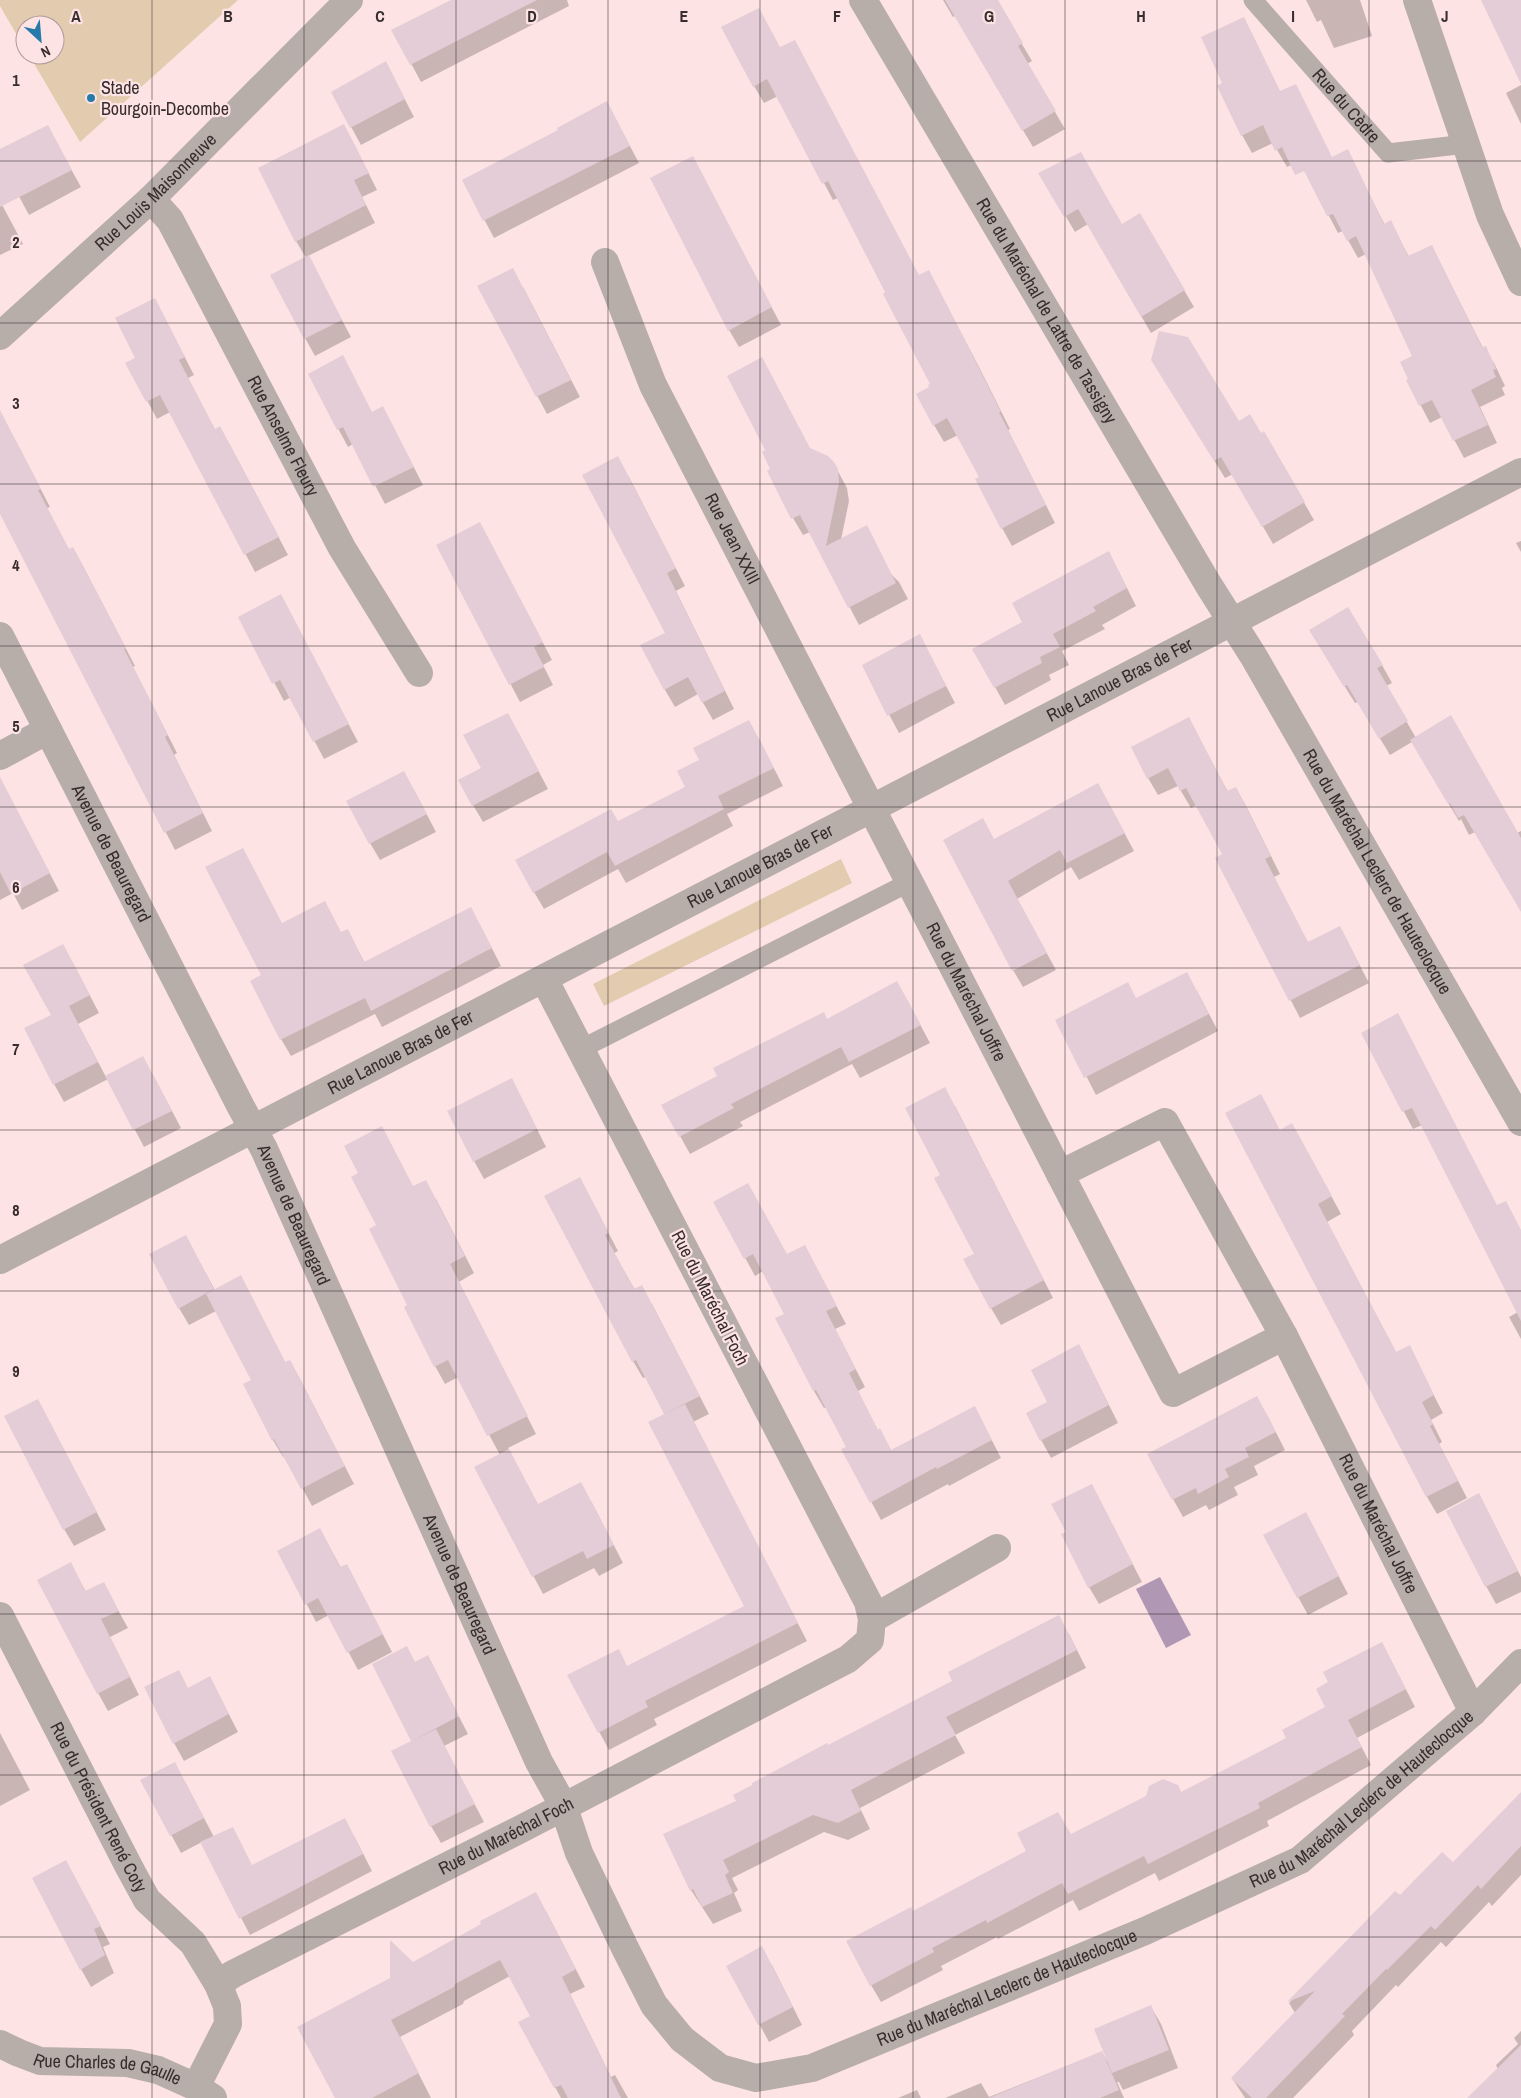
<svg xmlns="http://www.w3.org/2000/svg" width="1521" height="2098" viewBox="0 0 1521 2098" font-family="'Archivo Narrow',sans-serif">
<rect width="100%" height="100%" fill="#fde3e3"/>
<!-- green -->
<path fill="#e3cbb0" d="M 0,0 L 238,0 L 80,142 L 29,55 L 55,55 L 55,25 L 25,25 L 25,49 L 0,6 Z
M 841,859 L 852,883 L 604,1006 L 593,984 Z"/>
<!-- water -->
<path fill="#b097b4" d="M 1160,1577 L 1191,1635 L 1166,1648 L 1136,1589 Z"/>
<!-- shadow -->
<path fill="#0003" d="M 454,0 L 567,0 L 569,6 L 421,82 L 393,30 Z
M 943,0 L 996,0 L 1032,61 L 1027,64 L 1065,129 L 1033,147 L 955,16 L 953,17 Z
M 1306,0 L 1360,0 L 1372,36 L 1334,48 L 1321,20 L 1317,22 Z
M 1244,18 L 1311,155 L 1287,167 L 1273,143 L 1252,153 L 1242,135 L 1224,83 Z
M 780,48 L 919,276 L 938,289 L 978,365 L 1010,429 L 1008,430 L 1055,523 L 1012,546 L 1002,528 L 980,477 L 958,435 L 944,442 L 934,425 L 931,388 L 932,384 L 838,198 L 833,200 L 778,96 L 764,103 L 754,86 Z
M 386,63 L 414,117 L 361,145 L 332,92 Z
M 1521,85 L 1521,124 L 1506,93 Z
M 607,103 L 639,163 L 494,238 L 464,181 L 560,131 Z
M 353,142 L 377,190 L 362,197 L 375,223 L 308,256 L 351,337 L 315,356 L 305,338 L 306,258 L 296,241 Z
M 57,144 L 81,187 L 29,215 L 0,161 L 0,150 Z
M 1355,167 L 1385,225 L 1391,222 L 1409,257 L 1432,247 L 1483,348 L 1485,348 L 1495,365 L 1505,386 L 1502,388 L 1505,395 L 1480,407 L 1497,443 L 1464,458 L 1442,417 L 1430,423 L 1408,381 L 1413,356 L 1366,254 L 1358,258 L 1343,231 L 1338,233 L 1312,184 Z
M 1040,173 L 1121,225 L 1140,215 L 1194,307 L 1151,333 L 1088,224 L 1075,232 Z
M 702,175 L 781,325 L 739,347 L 729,330 Z
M 0,201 L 23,244 L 0,255 Z
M 479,287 L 523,287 L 580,397 L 547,414 Z
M 164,317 L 194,375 L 188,378 L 215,430 L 230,445 L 288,555 L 255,572 L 170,412 L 157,419 L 127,363 L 137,358 Z
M 309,374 L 392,425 L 423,485 L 385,504 L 353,444 L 348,447 Z
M 1163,378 L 1238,423 L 1260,435 L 1264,433 L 1314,520 L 1273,544 L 1233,474 L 1225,478 Z
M 0,434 L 19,447 L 50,507 L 47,508 L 69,550 L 73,548 L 83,566 L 135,666 L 133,667 L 177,753 L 174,755 L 212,831 L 175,850 L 0,512 Z
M 833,462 L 847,488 L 849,501 L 841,540 L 892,575 L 899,582 L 908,599 L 859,625 L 810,532 L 803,535 L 793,518 Z
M 628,475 L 685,586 L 676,591 L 734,709 L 713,720 L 698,694 L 675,707 L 665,690 L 667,634 Z
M 489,541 L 552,660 L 543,665 L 553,685 L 520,702 L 437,545 Z
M 1521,541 L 1521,552 L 1516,543 Z
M 1118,570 L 1136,606 L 1102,625 L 1105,629 L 1062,651 L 1069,665 L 1049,675 L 1051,680 L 1005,705 L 974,649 Z
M 290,613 L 358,742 L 324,759 L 291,697 L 284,701 L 239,617 Z
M 920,636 L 955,703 L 899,733 L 863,666 Z
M 1321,648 L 1382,665 L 1392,683 L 1386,686 L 1416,738 L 1517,833 L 1521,831 L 1521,909 L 1475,832 L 1469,835 L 1461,819 L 1459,821 L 1412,742 L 1390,755 L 1358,702 L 1355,703 Z
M 518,732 L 548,789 L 483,822 L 473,805 Z
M 1198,736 L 1228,792 L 1236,788 L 1246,806 L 1280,874 L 1274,877 L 1308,943 L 1349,945 L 1369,983 L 1300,1018 L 1217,858 L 1224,854 L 1197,805 L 1191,808 L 1178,786 L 1158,795 L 1148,778 Z
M 759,739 L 783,786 L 727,814 L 733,826 L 626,883 L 618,869 L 544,909 L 534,892 L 618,823 L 686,787 Z
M 414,790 L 436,832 L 380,860 L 370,843 Z
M 1108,802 L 1134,851 L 1079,880 L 1071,867 L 1017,899 L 1056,970 L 1023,987 L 1013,970 L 994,840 Z
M 0,824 L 28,832 L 59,891 L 22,910 L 13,893 L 0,900 Z
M 325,903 L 341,933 L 347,930 L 365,963 L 480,925 L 501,966 L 382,1027 L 375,1014 L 291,1056 L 281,1039 L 262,976 L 283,924 Z
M 73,963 L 99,1013 L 78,1024 L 106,1077 L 153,1075 L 181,1128 L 144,1147 L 108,1079 L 64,1102 L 54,1084 L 52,1015 Z
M 1197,991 L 1218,1031 L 1096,1095 L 1057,1020 L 1137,999 Z
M 907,1000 L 930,1043 L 860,1078 L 852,1064 L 740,1122 L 743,1126 L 690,1154 L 663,1105 L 827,1020 Z
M 1363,1034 L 1497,1207 L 1521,1231 L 1521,1339 L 1509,1317 L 1518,1312 L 1422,1125 L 1413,1129 Z
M 521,1097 L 546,1147 L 484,1179 L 474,1161 Z
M 955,1106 L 1053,1298 L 1001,1325 L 991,1308 L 975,1254 L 942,1175 Z
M 1280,1131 L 1302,1142 L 1341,1214 L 1327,1222 L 1397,1354 L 1409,1347 L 1443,1413 L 1431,1420 L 1442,1442 L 1439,1444 L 1467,1498 L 1437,1514 L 1427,1497 Z
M 414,1187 L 436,1199 L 474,1273 L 459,1282 L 536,1434 L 508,1448 L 538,1505 L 591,1501 L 623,1563 L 599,1576 L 594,1568 L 543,1594 L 476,1468 L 500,1455 L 458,1377 L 445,1384 L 435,1366 L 405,1308 L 409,1306 L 378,1226 Z
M 589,1196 L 618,1251 L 614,1253 L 635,1290 L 652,1304 L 709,1414 L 693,1422 L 807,1641 L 654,1719 L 657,1725 L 609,1750 L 569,1676 L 628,1667 L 746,1607 L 666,1415 L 646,1377 L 643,1378 L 633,1361 Z
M 715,1202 L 787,1256 L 814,1264 L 846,1324 L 835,1329 L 865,1387 L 858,1391 L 878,1431 L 892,1451 L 984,1425 L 1001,1458 L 949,1486 L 948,1484 L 881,1520 L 843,1449 L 847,1447 L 827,1407 L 824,1408 L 814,1391 L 777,1319 L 786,1315 L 763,1271 L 755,1276 Z
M 186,1237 L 215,1290 L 250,1294 L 286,1364 L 290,1361 L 300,1379 L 354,1484 L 312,1506 L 285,1456 L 283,1457 L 273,1440 L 244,1385 L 252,1381 L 216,1311 L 189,1325 L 179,1308 Z
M 1088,1363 L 1118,1423 L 1051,1458 L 1027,1414 L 1049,1403 Z
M 1267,1415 L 1285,1450 L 1254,1466 L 1258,1475 L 1234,1487 L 1238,1495 L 1209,1510 L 1206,1505 L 1183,1517 L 1173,1499 Z
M 47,1418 L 106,1530 L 74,1546 L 64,1529 Z
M 1101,1503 L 1142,1582 L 1099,1604 L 1089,1587 Z
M 1488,1512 L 1521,1577 L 1521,1592 L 1496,1604 L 1486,1586 Z
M 320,1529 L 341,1568 L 356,1583 L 392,1652 L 358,1670 L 329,1615 L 316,1622 L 279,1551 Z
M 1315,1531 L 1348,1594 L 1308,1615 L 1264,1535 Z
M 71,1564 L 86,1592 L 113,1601 L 128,1628 L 110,1637 L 139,1695 L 108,1711 L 98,1693 Z
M 1069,1634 L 1086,1668 L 955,1735 L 965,1753 L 860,1808 L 870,1829 L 848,1840 L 824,1832 L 732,1878 L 738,1890 L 734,1893 L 742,1911 L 713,1924 L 691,1890 L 737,1802 L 828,1747 Z
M 1382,1643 L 1415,1707 L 1357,1738 L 1371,1765 L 1267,1821 L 1269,1826 L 1159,1881 L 1155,1873 L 1079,1911 L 1073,1900 L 998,1939 L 997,1937 L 941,1966 L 943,1970 L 881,2002 L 871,1985 L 913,1912 L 1071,1836 L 1181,1793 L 1288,1738 L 1327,1708 L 1330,1683 Z
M 415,1663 L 437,1674 L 468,1734 L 444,1746 L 484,1822 L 441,1843 L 431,1826 L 413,1742 L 374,1665 Z
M 188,1689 L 219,1695 L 238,1732 L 184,1761 L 174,1743 Z
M 0,1733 L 30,1790 L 0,1806 Z
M 142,1781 L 185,1782 L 214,1837 L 253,1867 L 354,1836 L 372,1871 L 250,1935 L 202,1842 L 181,1853 Z
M 1521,1796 L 1521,1875 L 1492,1906 L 1489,1902 L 1446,1947 L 1441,1942 L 1398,1987 L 1396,1985 L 1352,2031 L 1354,2035 L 1293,2098 L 1245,2098 L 1232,2078 L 1295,2013 L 1289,2003 L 1395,1892 L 1400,1897 L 1453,1864 Z
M 75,1879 L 110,1944 L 103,1947 L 114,1973 L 91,1987 L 81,1969 Z
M 546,1911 L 585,1987 L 570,1994 L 611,2077 L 615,2075 L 628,2098 L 561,2098 L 520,2023 L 531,2017 L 510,1976 L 464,2001 L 463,2004 L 400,2037 L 431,2098 L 336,2098 L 391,1979 L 413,1963 Z
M 772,1965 L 802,2025 L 769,2042 L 728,1966 Z
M 1151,2007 L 1161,2024 L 1178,2068 L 1123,2090 L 1119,2082 L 1117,2082 L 1124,2098 L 945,2098 L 981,2083 L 989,2097 L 1102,2052 L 1107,2061 Z
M 1521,2031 L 1521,2098 L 1469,2098 L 1498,2069 L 1496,2065 L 1518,2044 L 1514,2038 Z
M 917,2090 L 921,2098 L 898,2098 Z"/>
<!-- building -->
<path fill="#e4cdd7" d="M 451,0 L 537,0 L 410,65 L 391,30 Z
M 945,0 L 998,0 L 1023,43 L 1018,46 L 1056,111 L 1022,131 Z
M 1481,0 L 1521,0 L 1521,84 Z
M 759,8 L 780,47 L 795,40 L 919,275 L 929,270 L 968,346 L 1001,412 L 999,412 L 1046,505 L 1001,529 L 975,479 L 979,477 L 947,418 L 933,426 L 916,394 L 929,387 L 928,385 L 930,384 L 883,294 L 885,292 L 828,181 L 822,184 L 767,79 L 753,87 L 721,27 Z
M 1244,17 L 1280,91 L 1296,84 L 1332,157 L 1348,149 L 1384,224 L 1391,220 L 1408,256 L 1432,245 L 1482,347 L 1486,346 L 1496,369 L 1493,370 L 1496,377 L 1471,390 L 1488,425 L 1453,441 L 1432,400 L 1419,406 L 1406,380 L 1408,379 L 1400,362 L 1412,356 L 1356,236 L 1347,241 L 1333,214 L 1327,216 L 1304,171 L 1295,175 L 1282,147 L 1275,151 L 1263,125 L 1241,136 L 1217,86 L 1222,83 L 1201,37 Z
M 386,61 L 405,99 L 350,128 L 331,92 Z
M 607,101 L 630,146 L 483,221 L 462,180 L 558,130 L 557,128 Z
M 344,124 L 369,173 L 354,180 L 366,205 L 295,242 L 258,168 Z
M 48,125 L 72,170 L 0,207 L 0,149 Z
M 1081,152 L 1122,224 L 1140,213 L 1185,290 L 1141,317 L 1078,209 L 1064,217 L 1038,173 Z
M 693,156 L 772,307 L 728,331 L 650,178 Z
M 309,255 L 342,320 L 304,339 L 270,275 Z
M 513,268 L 571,380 L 536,397 L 477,286 Z
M 155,298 L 185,357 L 179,360 L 215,429 L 220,426 L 279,537 L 244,555 L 160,395 L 146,402 L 125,363 L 135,358 L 115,318 Z
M 1159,331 L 1188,337 L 1239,421 L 1250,414 L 1261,433 L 1264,431 L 1305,502 L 1262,527 L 1221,457 L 1214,461 L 1151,360 Z
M 343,355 L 372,412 L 383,406 L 414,467 L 373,487 L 343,427 L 337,430 L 308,374 Z
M 762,357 L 810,448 L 828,456 L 834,462 L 838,469 L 839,483 L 826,546 L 867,525 L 896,583 L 848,608 L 800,515 L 791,519 L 767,471 L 770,469 L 762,452 L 765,450 L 727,376 Z
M 0,410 L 41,489 L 38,490 L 69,549 L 73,547 L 126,648 L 124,649 L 168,735 L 165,737 L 203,813 L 164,833 L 0,514 Z
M 618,456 L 676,568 L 667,573 L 725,691 L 702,703 L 688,677 L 664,690 L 640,645 L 665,633 L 582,475 Z
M 480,522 L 543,642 L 534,647 L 544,667 L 509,685 L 436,545 Z
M 1109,551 L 1127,588 L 1093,607 L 1096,611 L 1053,634 L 1060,647 L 1040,657 L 1042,663 L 994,688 L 972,649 L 1022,622 L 1012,603 Z
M 281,594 L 349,724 L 313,742 L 280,680 L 272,684 L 238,617 Z
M 1348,607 L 1383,665 L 1377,668 L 1408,721 L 1379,739 L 1347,685 L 1344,687 L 1309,630 Z
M 920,634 L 946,686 L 887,716 L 862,665 Z
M 508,713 L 539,771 L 472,806 L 458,780 L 481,768 L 463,735 Z
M 1451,715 L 1521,838 L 1521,912 L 1464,815 L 1458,818 L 1450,803 L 1448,804 L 1410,740 Z
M 1189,717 L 1227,791 L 1236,787 L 1271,856 L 1265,859 L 1308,942 L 1340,926 L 1360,965 L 1289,1001 L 1215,858 L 1222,854 L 1186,788 L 1180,791 L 1168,768 L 1147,779 L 1131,747 Z
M 749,720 L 774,768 L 718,796 L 724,809 L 615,866 L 607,852 L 533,893 L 515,860 L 611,809 L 618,821 L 685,787 L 677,771 L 699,760 L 693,748 Z
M 404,771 L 427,814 L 369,844 L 346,801 Z
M 0,777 L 50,873 L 11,894 L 0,872 Z
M 1098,783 L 1125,833 L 1067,863 L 1060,850 L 1008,881 L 1047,953 L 1012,971 L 943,840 L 983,818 L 994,839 Z
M 243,848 L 282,923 L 325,901 L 341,932 L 348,929 L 364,962 L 471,907 L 492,948 L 371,1011 L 365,998 L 280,1040 L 250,981 L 261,975 L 205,867 Z
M 63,944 L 90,995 L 69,1006 L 98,1062 L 53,1085 L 24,1028 L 51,1015 L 23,965 Z
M 1187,972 L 1209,1014 L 1084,1078 L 1055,1020 L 1128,982 L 1136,998 Z
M 897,981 L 921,1025 L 849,1062 L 841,1047 L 731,1104 L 734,1108 L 679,1137 L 661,1105 L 717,1076 L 713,1068 L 824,1012 L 827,1019 Z
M 1398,1013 L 1497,1205 L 1506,1201 L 1521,1230 L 1521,1321 L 1412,1108 L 1402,1112 L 1361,1033 Z
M 143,1056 L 172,1111 L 133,1130 L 105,1076 Z
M 512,1078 L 537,1129 L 473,1162 L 447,1111 Z
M 945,1087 L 1044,1280 L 990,1309 L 963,1259 L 974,1254 L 934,1178 L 940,1175 L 905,1108 Z
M 1261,1094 L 1280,1130 L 1292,1123 L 1332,1196 L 1318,1204 L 1396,1352 L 1410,1345 L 1434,1395 L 1422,1402 L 1433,1424 L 1430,1426 L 1458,1481 L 1426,1497 L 1225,1113 Z
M 382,1126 L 413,1186 L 426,1180 L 465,1256 L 450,1264 L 528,1416 L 487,1436 L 448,1360 L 434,1367 L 404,1307 L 407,1305 L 369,1229 L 376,1225 L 351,1177 L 358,1173 L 344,1146 Z
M 580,1177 L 609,1233 L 605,1235 L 634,1289 L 642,1285 L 700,1396 L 664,1414 L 636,1360 L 632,1362 L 544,1196 Z
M 748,1183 L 787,1254 L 805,1245 L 837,1306 L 826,1311 L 856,1369 L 849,1373 L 878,1430 L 880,1428 L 891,1450 L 975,1406 L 992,1440 L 937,1469 L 936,1467 L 870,1503 L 841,1449 L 846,1447 L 816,1390 L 813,1391 L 775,1318 L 784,1314 L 753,1254 L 744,1259 L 713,1202 Z
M 186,1235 L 214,1289 L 178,1309 L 149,1254 Z
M 241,1275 L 285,1362 L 290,1360 L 345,1466 L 301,1489 L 274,1439 L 272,1441 L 243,1384 L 251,1380 L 206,1294 Z
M 1079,1344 L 1109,1405 L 1040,1441 L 1026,1413 L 1047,1402 L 1031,1370 Z
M 1257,1396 L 1276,1432 L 1245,1448 L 1249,1457 L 1225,1469 L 1229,1477 L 1198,1494 L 1196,1488 L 1172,1500 L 1147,1454 Z
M 38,1399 L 97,1512 L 63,1530 L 4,1416 Z
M 685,1404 L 798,1623 L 645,1701 L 648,1707 L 598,1733 L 567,1675 L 619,1649 L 627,1666 L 744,1606 L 648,1422 Z
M 509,1449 L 538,1504 L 581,1482 L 614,1545 L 587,1559 L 583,1551 L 532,1577 L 474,1467 Z
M 1092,1484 L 1133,1564 L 1088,1588 L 1061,1534 L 1066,1532 L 1051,1504 Z
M 1479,1493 L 1518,1571 L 1485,1587 L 1446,1511 Z
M 1306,1512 L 1339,1576 L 1297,1598 L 1263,1535 Z
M 320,1528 L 340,1567 L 347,1564 L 383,1634 L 347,1653 L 318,1598 L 305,1605 L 277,1551 Z
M 71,1562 L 85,1591 L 104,1582 L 119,1611 L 101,1619 L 130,1677 L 97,1694 L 37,1580 Z
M 1059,1615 L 1077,1650 L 946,1717 L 956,1735 L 851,1790 L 861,1811 L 838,1823 L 813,1815 L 723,1860 L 729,1872 L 725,1875 L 733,1893 L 702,1907 L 693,1889 L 690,1891 L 663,1834 L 736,1801 L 733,1795 L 752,1785 L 752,1783 L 827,1743 L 828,1745 L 952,1681 L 948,1672 Z
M 1382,1642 L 1406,1689 L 1348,1720 L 1362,1747 L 1258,1803 L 1260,1808 L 1148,1864 L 1144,1856 L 1068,1894 L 1062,1883 L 987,1923 L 986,1920 L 932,1948 L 934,1952 L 870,1986 L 846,1941 L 911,1907 L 913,1911 L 1026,1851 L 1017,1833 L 1058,1812 L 1071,1834 L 1146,1796 L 1149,1786 L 1163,1779 L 1178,1785 L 1181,1792 L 1286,1738 L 1282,1730 L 1325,1707 L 1316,1689 L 1328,1682 L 1323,1672 Z
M 407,1646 L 415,1662 L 428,1655 L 459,1716 L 412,1741 L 436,1729 L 475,1804 L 430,1827 L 391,1751 L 411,1741 L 372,1664 Z
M 179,1670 L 188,1688 L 210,1676 L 229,1714 L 173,1744 L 144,1687 Z
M 175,1762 L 204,1818 L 170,1836 L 140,1780 Z
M 1521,1792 L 1521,1846 L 1481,1889 L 1478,1885 L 1435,1930 L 1431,1926 L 1387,1970 L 1386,1969 L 1342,2014 L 1345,2016 L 1266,2098 L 1252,2098 L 1231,2078 L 1315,1991 L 1287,2002 L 1395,1891 L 1400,1895 L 1442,1852 L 1453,1862 Z
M 345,1818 L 363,1854 L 239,1919 L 200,1842 L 233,1827 L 252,1865 Z
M 66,1860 L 101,1926 L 94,1929 L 105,1955 L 80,1970 L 32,1878 Z
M 536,1892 L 576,1969 L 562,1977 L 621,2098 L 568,2098 L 561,2085 L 554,2088 L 518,2022 L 530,2016 L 500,1960 L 455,1984 L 454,1987 L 391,2020 L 419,2073 L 372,2098 L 335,2098 L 297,2027 L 390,1978 L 390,1940 L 413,1962 L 481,1924 L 480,1921 Z
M 762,1946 L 793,2007 L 758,2025 L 726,1966 Z
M 1151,2005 L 1169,2050 L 1112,2073 L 1094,2029 Z
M 1521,2045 L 1521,2098 L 1467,2098 Z
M 1102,2051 L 1119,2090 L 1100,2098 L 989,2098 Z"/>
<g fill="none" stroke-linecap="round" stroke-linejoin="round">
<!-- service -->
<g stroke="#b7ada9" stroke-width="19">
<path id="s1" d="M 1253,0 L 1388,153 L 1466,144"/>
<path d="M 581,1049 L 910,882"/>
</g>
<!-- minor -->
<g stroke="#b7ada9" stroke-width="28">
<path id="s2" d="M 863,0 L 1208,584 L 1254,657 L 1521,1122"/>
<path d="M 1417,0 L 1490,215 L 1521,282"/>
<path id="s3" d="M 151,199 L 170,220 L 342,548 L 419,673"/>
<path id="s4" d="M 605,262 L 653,385 L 1173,1393 L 1284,1336"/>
<path id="s5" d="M 0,636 L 241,1107 L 264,1149 L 539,1762 L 563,1805 L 579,1853 L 625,1948 L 654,2005 L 682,2039 L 720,2068 L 756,2078 L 812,2068 L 1145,1931 L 1300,1860 L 1473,1712 L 1521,1663"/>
<path d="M 0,756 L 48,730"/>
<path id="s6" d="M 1060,1174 L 1165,1122 L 1284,1336 L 1473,1712"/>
<path id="s7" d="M 0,1260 L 1521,472"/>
<path id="s8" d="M 0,1616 L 129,1867 L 147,1900 L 193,1943 L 218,1984 L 227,2006 L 228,2024 L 196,2087"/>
<path d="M 872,1619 L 997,1548"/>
<path id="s9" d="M 218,1984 L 233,1974 L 519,1830 L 848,1659 L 870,1640 L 872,1619 L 868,1602 L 544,979"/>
</g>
<!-- tertiary -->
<g stroke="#b7ada9" stroke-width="28">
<path id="s10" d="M 0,336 L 151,199 L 349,0"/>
<path id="s11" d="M 0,2044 L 19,2053 L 40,2061 L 128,2063 L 158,2070 L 196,2087 L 213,2098"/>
</g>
</g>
<!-- grid -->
<path fill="none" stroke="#372d2d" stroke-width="1" stroke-opacity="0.55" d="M 152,0 L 152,2098M 304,0 L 304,2098M 456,0 L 456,2098M 608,0 L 608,2098M 760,0 L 760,2098M 913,0 L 913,2098M 1065,0 L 1065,2098M 1217,0 L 1217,2098M 1369,0 L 1369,2098M 0,161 L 1521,161M 0,323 L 1521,323M 0,484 L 1521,484M 0,646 L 1521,646M 0,807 L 1521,807M 0,968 L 1521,968M 0,1130 L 1521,1130M 0,1291 L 1521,1291M 0,1452 L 1521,1452M 0,1614 L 1521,1614M 0,1775 L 1521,1775M 0,1937 L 1521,1937"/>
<!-- markers -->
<circle fill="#267aaa" stroke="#fde3e3" stroke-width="2" cx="91" cy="98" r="5"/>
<g text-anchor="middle" stroke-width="4.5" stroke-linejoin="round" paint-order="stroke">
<!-- poi labels -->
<g font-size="18" fill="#372d2d" stroke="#fde3e3" text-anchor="start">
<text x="101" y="94">Stade<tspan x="101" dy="21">Bourgoin-Decombe</tspan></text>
</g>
<!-- street labels -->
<g font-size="18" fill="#372d2d" stroke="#fde3e3">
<text dy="6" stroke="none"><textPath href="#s1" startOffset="141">Rue du Cèdre</textPath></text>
<text dy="6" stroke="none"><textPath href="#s10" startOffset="212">Rue Louis Maisonneuve</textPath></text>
<text dy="6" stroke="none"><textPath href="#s2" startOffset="361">Rue du Maréchal de Lattre de Tassigny</textPath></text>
<text dy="6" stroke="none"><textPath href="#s3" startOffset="272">Rue Anselme Fleury</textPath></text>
<text dy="6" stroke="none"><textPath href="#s4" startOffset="305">Rue Jean XXIII</textPath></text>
<text dy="6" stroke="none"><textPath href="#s7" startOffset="1261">Rue Lanoue Bras de Fer</textPath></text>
<text dy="6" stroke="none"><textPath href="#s5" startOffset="244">Avenue de Beauregard</textPath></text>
<text dy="6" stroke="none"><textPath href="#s7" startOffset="856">Rue Lanoue Bras de Fer</textPath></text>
<text dy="6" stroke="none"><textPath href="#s2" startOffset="1012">Rue du Maréchal Leclerc de Hauteclocque</textPath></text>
<text dy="6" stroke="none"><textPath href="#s4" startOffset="815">Rue du Maréchal Joffre</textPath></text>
<text dy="6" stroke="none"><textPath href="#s7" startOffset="451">Rue Lanoue Bras de Fer</textPath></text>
<text dy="6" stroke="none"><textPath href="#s5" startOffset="649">Avenue de Beauregard</textPath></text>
<text transform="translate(710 1298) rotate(63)" y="6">Rue du Maréchal Foch</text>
<text dy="6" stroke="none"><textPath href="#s6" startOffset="572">Rue du Maréchal Joffre</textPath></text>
<text dy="6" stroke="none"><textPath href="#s5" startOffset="1054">Avenue de Beauregard</textPath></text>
<text dy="6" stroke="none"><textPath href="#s5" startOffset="2320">Rue du Maréchal Leclerc de Hauteclocque</textPath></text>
<text dy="6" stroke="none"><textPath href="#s8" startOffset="215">Rue du Président René Coty</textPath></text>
<text dy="6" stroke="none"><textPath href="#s9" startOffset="324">Rue du Maréchal Foch</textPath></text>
<text dy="6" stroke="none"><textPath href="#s5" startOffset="1915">Rue du Maréchal Leclerc de Hauteclocque</textPath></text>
<text dy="6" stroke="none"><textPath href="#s11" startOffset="112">Rue Charles de Gaulle</textPath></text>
</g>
</g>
<g font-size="16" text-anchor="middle" font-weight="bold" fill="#372d2d" stroke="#fde3e3" stroke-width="4.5" stroke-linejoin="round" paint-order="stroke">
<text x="76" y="22">A</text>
<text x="228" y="22">B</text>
<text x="380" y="22">C</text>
<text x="532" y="22">D</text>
<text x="684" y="22">E</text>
<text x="837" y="22">F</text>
<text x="989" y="22">G</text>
<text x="1141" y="22">H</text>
<text x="1293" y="22">I</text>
<text x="1445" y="22">J</text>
<text x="16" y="86">1</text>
<text x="16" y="248">2</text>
<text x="16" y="409">3</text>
<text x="16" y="571">4</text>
<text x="16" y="732">5</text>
<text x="16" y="893">6</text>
<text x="16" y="1055">7</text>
<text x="16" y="1216">8</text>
<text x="16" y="1377">9</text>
</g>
<!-- north arrow -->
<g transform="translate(40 40) rotate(154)"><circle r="24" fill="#fde3e3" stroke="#ae9a9a"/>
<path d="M0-4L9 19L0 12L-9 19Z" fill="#267aaa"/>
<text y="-8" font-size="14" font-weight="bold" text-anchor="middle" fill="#372d2d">N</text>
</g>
</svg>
